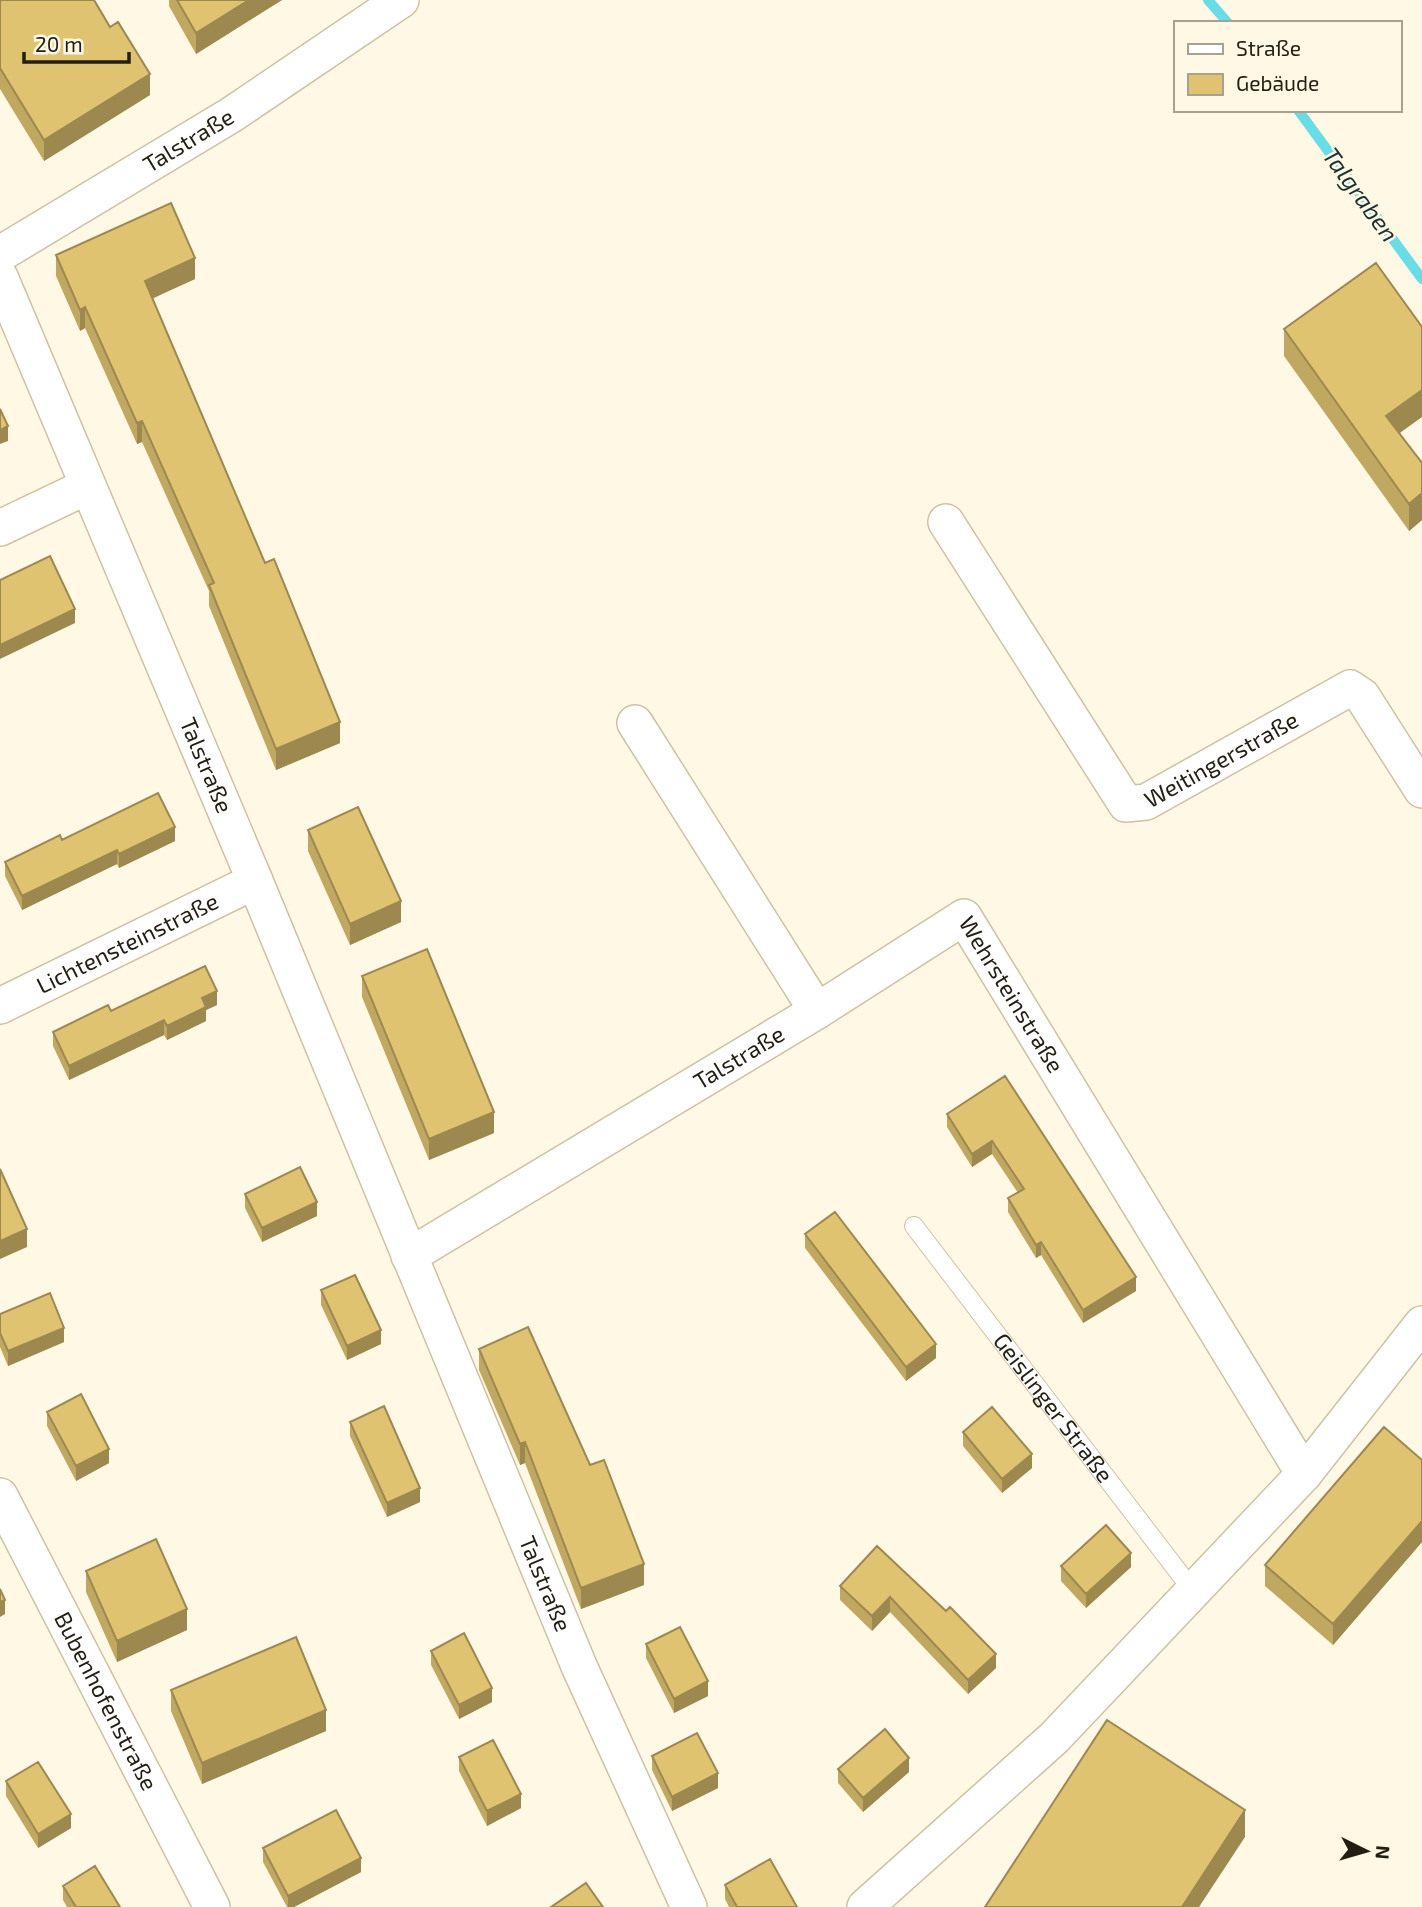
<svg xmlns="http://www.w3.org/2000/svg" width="1422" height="1907" viewBox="0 0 1422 1907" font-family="'Exo 2',sans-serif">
<rect width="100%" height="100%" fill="#fff8e4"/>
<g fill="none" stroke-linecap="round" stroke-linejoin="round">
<!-- stream -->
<path stroke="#67dde8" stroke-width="10" d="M 1208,0 L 1228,23
M 1298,110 L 1422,279"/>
<defs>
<g id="service">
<path id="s1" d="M 914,1226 L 1193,1591"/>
</g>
<g id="minor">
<path id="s2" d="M 0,254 L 231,115 L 401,0"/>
<path id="s3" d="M 0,277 L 255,881 L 579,1666 L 689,1907"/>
<path id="s4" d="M 946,522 L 1126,804 L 1146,802 L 1350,688 L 1362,696 L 1422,790"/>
<path d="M 0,528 L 88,486"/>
<path id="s5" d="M 635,723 L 817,1011 L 964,917 L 1304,1474"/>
<path id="s6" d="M 0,1006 L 255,881"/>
<path id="s7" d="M 409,1256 L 817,1011"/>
<path id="s8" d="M 0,1496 L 212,1907"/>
<path d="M 865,1907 L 1054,1738 L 1304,1474 L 1422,1324"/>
</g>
</defs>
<!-- service casing -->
<use href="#service" stroke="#cec2a2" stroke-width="20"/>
<!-- minor casing -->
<use href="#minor" stroke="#cec2a2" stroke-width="38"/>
<!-- service -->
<use href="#service" stroke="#fff" stroke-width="18"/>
<!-- minor -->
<use href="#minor" stroke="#fff" stroke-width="35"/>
</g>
<!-- wall -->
<path fill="#c1a861" d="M 0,0 L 150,95 L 44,161 L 0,89 Z
M 169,0 L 282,0 L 196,54 L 169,6 Z
M 56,255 L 195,279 L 152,298 L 340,743 L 276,770 L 209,606 L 209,591 L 142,442 L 137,444 L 85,328 L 80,331 L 56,276 Z
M 1284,329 L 1400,433 L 1422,463 L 1422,520 L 1409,531 L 1284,356 Z
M 308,830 L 401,922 L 350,945 L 308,851 Z
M 62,840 L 175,841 L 119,868 L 117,864 L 22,910 L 5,876 L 5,862 Z
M 362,976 L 494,1133 L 429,1160 L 362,997 Z
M 217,1005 L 206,1010 L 206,1021 L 167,1040 L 164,1035 L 69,1080 L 53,1046 L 53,1032 L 111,1011 Z
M 1005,1076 L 1136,1291 L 1083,1323 L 1041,1255 L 1036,1258 L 1008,1212 L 1008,1198 L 1018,1193 L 992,1154 L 972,1167 L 947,1127 L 947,1114 Z
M 245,1194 L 317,1216 L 262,1242 L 245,1208 Z
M 805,1234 L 936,1358 L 906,1381 L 805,1248 Z
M 321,1290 L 381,1344 L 347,1360 L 321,1305 Z
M 0,1314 L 64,1342 L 8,1366 L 0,1347 Z
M 479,1349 L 590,1465 L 644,1585 L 581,1609 L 525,1463 L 520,1465 L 479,1370 Z
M 47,1412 L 109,1463 L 76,1481 L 47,1426 Z
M 350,1422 L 420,1502 L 387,1517 L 350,1436 Z
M 963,1432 L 1032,1468 L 1002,1493 L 963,1446 Z
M 1422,1460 L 1422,1542 L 1333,1645 L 1265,1586 L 1265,1565 Z
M 877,1546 L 996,1668 L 968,1694 L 890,1612 L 872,1631 L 840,1600 L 840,1586 Z
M 1061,1566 L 1131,1567 L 1086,1608 L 1061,1581 Z
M 86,1571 L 187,1630 L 117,1662 L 86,1592 Z
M 646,1644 L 708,1696 L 674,1713 L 646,1658 Z
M 431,1651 L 492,1702 L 459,1719 L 431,1665 Z
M 171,1690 L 326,1731 L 202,1784 L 171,1711 Z
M 652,1756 L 718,1788 L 672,1811 L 652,1770 Z
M 459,1757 L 521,1808 L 487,1826 L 459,1771 Z
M 838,1769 L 909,1772 L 863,1812 L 838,1783 Z
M 6,1781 L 71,1828 L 38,1848 L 6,1796 Z
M 263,1848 L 361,1872 L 294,1907 L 287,1907 L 263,1862 Z
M 725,1885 L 797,1907 L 729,1907 L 725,1899 Z
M 63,1886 L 120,1907 L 67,1907 L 63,1900 Z"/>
<!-- shaded-wall -->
<path fill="#9d884f" d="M 249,0 L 282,0 L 196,54 L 196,33 Z
M 150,74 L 150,95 L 44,161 L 44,140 Z
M 195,258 L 195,279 L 145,302 L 145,281 Z
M 85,307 L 85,328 L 80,331 L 80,310 Z
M 1422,390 L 1422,417 L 1386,443 L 1386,416 Z
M 142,421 L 142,442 L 137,444 L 137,423 Z
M 8,426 L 8,441 L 0,444 L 0,430 Z
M 1422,493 L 1422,520 L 1409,531 L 1409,504 Z
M 75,609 L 75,623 L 0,659 L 0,645 Z
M 340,722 L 340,743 L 276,770 L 276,749 Z
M 175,827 L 175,841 L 119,868 L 119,854 Z
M 117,850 L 117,864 L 22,910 L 22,896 Z
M 401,901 L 401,922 L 350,945 L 350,924 Z
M 217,991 L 217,1005 L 206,1010 L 206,1021 L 167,1040 L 167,1026 L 202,998 Z
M 164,1020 L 164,1035 L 69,1080 L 69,1066 Z
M 494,1112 L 494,1133 L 429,1160 L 429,1139 Z
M 992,1141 L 992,1154 L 972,1167 L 972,1154 Z
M 317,1202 L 317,1216 L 262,1242 L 262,1228 Z
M 27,1229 L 27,1247 L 0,1259 L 0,1241 Z
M 1041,1242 L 1041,1255 L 1036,1258 L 1036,1245 Z
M 1136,1277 L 1136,1291 L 1083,1323 L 1083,1310 Z
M 64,1328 L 64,1342 L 8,1366 L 8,1351 Z
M 381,1330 L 381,1344 L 347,1360 L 347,1346 Z
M 936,1344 L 936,1358 L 906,1381 L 906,1367 Z
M 525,1442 L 525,1463 L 520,1465 L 520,1444 Z
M 109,1449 L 109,1463 L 76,1481 L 76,1466 Z
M 1032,1454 L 1032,1468 L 1002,1493 L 1002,1479 Z
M 420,1488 L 420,1502 L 387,1517 L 387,1503 Z
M 1422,1521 L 1422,1542 L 1333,1645 L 1333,1624 Z
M 1131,1553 L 1131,1567 L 1086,1608 L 1086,1594 Z
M 644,1564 L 644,1585 L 581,1609 L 581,1588 Z
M 890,1597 L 890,1612 L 872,1631 L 872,1616 Z
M 5,1600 L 5,1614 L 0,1617 L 0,1602 Z
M 187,1609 L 187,1630 L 117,1662 L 117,1641 Z
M 996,1654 L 996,1668 L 968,1694 L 968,1680 Z
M 708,1681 L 708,1696 L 674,1713 L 674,1699 Z
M 492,1688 L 492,1702 L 459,1719 L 459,1705 Z
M 326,1710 L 326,1731 L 202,1784 L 202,1763 Z
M 909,1758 L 909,1772 L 863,1812 L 863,1798 Z
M 718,1773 L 718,1788 L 672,1811 L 672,1797 Z
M 521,1794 L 521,1808 L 487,1826 L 487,1811 Z
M 1245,1810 L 1245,1837 L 1199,1907 L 1182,1907 Z
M 71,1814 L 71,1828 L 38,1848 L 38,1834 Z
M 361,1858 L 361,1872 L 294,1907 L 288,1907 L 288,1896 Z"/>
<!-- building -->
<path fill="#e0c371" stroke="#9d884f" stroke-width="2" d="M 0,0 L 94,0 L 110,27 L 118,22 L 150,74 L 44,140 L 0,68 Z
M 177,0 L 249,0 L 196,33 Z
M 171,203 L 195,258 L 145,281 L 265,563 L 274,559 L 340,722 L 276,749 L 209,585 L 214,583 L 142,421 L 137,423 L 85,307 L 80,310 L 56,255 Z
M 1376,263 L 1422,327 L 1422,390 L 1386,416 L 1422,463 L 1422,493 L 1409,504 L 1284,329 Z
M 0,409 L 8,426 L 0,430 Z
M 50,556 L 75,609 L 0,645 L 0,580 Z
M 158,793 L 175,827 L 119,854 L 117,850 L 22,896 L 5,862 L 60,835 L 62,840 Z
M 358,807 L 401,901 L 350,924 L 308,830 Z
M 427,949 L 494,1112 L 429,1139 L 362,976 Z
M 205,966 L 217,991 L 202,998 L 206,1007 L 167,1026 L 164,1020 L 69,1066 L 53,1032 L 108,1005 L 111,1011 Z
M 1005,1076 L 1136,1277 L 1083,1310 L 1041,1242 L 1036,1245 L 1008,1198 L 1024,1189 L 992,1141 L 972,1154 L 947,1114 Z
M 300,1167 L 317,1202 L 262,1228 L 245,1194 Z
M 0,1169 L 27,1229 L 0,1241 Z
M 835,1212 L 936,1344 L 906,1367 L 805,1234 Z
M 355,1275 L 381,1330 L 347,1346 L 321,1290 Z
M 50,1293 L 64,1328 L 8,1351 L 0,1333 L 0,1314 Z
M 528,1327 L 590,1465 L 604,1460 L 644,1564 L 581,1588 L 525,1442 L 520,1444 L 479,1349 Z
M 81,1394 L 109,1449 L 76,1466 L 47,1412 Z
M 384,1406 L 420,1488 L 387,1503 L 350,1422 Z
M 992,1407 L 1032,1454 L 1002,1479 L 963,1432 Z
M 1384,1427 L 1422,1460 L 1422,1521 L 1333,1624 L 1265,1565 Z
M 1106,1525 L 1131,1553 L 1086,1594 L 1061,1566 Z
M 156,1539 L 187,1609 L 117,1641 L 86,1571 Z
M 877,1546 L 946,1611 L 950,1607 L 996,1654 L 968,1680 L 890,1597 L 872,1616 L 840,1586 Z
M 0,1589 L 5,1600 L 0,1602 Z
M 680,1627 L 708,1681 L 674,1699 L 646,1644 Z
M 464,1633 L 492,1688 L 459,1705 L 431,1651 Z
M 296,1637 L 326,1710 L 202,1763 L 171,1690 Z
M 1107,1720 L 1245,1810 L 1182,1907 L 985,1907 Z
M 885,1729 L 909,1758 L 863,1798 L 838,1769 Z
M 697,1733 L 718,1773 L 672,1797 L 652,1756 Z
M 493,1740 L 521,1794 L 487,1811 L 459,1757 Z
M 38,1762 L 71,1814 L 38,1834 L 6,1781 Z
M 336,1810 L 361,1858 L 288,1896 L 263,1848 Z
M 770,1859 L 797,1907 L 737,1907 L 725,1885 Z
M 95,1866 L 120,1907 L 76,1907 L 63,1886 Z
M 586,1883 L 603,1907 L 551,1907 Z"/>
<g text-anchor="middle" stroke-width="5" stroke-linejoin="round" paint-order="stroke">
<!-- street labels -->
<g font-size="23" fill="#221e12" stroke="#fff8e4">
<text dy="8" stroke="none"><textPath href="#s2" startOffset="220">Talstraße</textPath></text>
<text dy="8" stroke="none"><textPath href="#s4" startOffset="441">Weitingerstraße</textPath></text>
<text dy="8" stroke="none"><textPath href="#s3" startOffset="530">Talstraße</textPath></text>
<text dy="8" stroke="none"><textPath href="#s6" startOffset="142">Lichtensteinstraße</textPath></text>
<text dy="8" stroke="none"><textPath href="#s5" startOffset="606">Wehrsteinstraße</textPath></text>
<text dy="8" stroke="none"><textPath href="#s7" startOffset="385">Talstraße</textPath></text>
<text dy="8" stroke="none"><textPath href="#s1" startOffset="229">Geislinger Straße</textPath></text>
<text dy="8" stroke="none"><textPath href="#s3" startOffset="1416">Talstraße</textPath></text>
<text dy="8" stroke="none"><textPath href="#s8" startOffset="231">Bubenhofenstraße</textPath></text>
</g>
<!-- water labels -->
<g font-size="24" font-style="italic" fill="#1b3032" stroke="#fff8e4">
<text transform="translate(1360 195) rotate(54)" y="8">Talgraben</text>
</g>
</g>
<!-- legend -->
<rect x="1174" y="21" width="228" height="91" fill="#fff8e4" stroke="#a7a190" stroke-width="2"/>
<rect x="1188" y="44" width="35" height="10" fill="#ffffff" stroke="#a7a190" stroke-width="2"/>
<text x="1236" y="56" font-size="21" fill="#221e12">Straße</text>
<rect x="1188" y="74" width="35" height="21" fill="#e0c371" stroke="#a7a190" stroke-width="2"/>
<text x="1236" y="91" font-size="21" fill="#221e12">Gebäude</text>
<!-- north arrow -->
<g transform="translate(1366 1851) rotate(95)" stroke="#fff8e4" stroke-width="5" paint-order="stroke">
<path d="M0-5L12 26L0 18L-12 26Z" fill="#221e12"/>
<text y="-10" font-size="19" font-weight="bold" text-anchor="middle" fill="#221e12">N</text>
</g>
<!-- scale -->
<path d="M24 52v10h105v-10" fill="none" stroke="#221e12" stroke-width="3.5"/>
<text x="35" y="52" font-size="21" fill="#221e12" stroke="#fff8e4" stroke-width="5" paint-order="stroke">20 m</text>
</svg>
